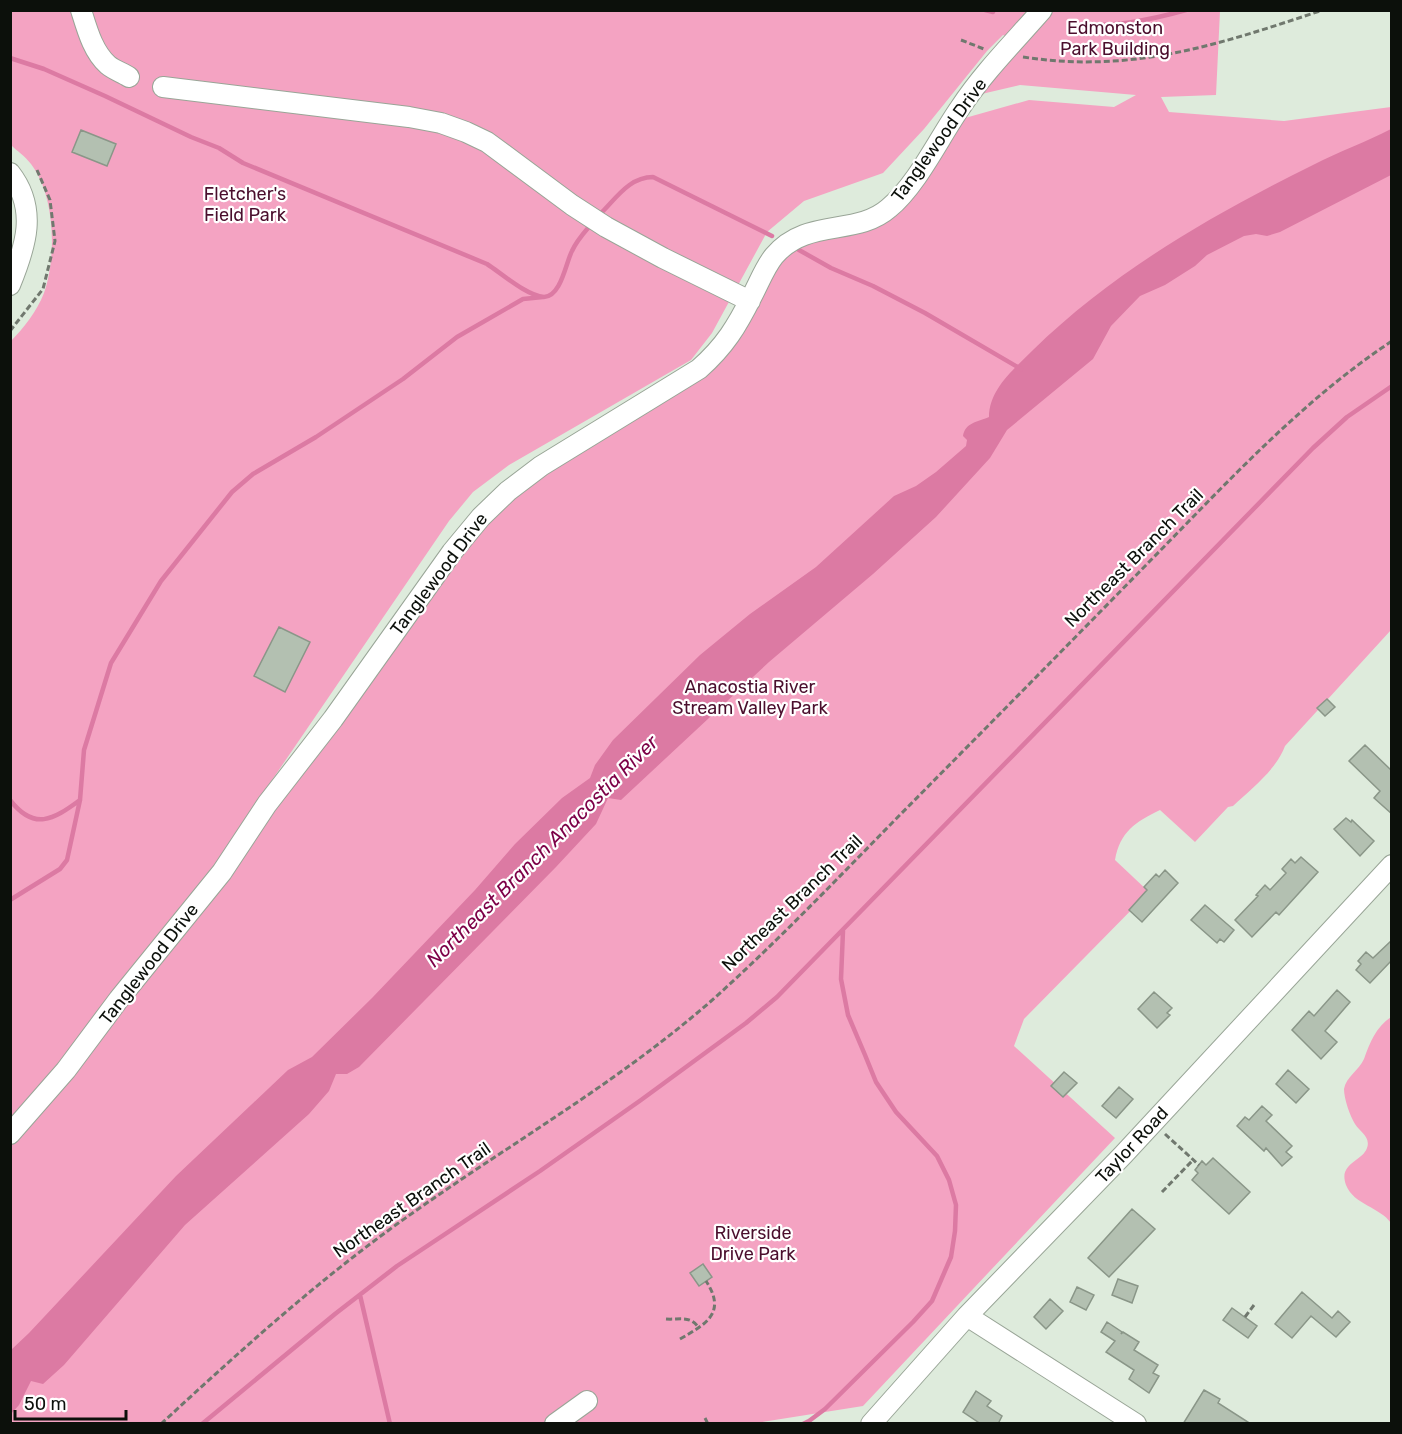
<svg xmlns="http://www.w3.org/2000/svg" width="1402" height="1434" viewBox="0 0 1402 1434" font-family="Rubik,sans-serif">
<rect width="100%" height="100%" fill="#deebdc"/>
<!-- green -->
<path fill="#f4a3c2" d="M 10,11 L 1220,11 L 1216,95 L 1161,97 L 1169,112 L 1284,121 L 1391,107 L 1391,630 L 1285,746 C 1276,770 1252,788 1233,806 L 1228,807 L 1195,842 L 1160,810 C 1135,822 1120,832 1115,860 L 1149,892 L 1024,1019 L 1014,1046 L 1115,1138 L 863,1406 L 749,1424 L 11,1423 L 11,1145 L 35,1116 L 459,543 L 530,478 L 707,373 L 777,264 L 805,240 L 871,228 L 895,217 L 912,197 L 951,122 L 1029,100 L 1114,107 L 1136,95 L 1020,85 L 973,96 L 1019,42 L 1003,35 L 987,51 L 924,129 L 883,173 L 804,201 L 767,232 L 712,333 L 691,360 L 509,465 L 473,492 L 449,521 L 257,802 L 223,859 L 156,938 L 51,1074 L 11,1120 L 10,342 C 24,328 37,311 44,293 C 57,256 55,195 31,164 C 25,156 17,151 11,145 Z
M 1391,1017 L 1391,1223 C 1380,1207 1354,1205 1346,1185 C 1338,1163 1362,1162 1367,1148 C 1371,1137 1360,1132 1355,1124 C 1350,1116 1344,1099 1344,1089 C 1346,1077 1359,1070 1364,1059 C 1370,1042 1376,1027 1391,1017 Z"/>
<!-- water -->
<path fill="#dc7aa3" d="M 1391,129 L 1391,175 L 1280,232 L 1267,236 L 1256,234 L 1244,236 L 1207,255 L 1195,266 L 1165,285 L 1140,296 L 1111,326 L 1093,359 L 1007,430 L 990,458 L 936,517 L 873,574 L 769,662 L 621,800 L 608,798 L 596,824 L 556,867 L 359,1067 L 347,1074 L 336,1074 L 329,1091 L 309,1114 L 185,1225 L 64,1365 L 43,1384 L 31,1381 L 19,1405 L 11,1414 L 11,1350 L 29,1333 L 176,1176 L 288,1070 L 312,1057 L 372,998 L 475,890 L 515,844 L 562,798 L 590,778 L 595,765 L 613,740 L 700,655 L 750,614 L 816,567 L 894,496 L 916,486 L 936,472 L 966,446 L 967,440 L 963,436 C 965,423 977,422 989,417 C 989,389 1014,369 1033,350 C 1114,271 1212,215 1313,165 C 1338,152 1366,142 1391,129 Z"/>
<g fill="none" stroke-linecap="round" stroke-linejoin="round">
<!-- stream -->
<path stroke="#dc7aa3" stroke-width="4.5" d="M 985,10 L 993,12
M 1069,24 C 1109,28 1147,21 1186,10
M 10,58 L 44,69 L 105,96 L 191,137 L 219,148 L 243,163 L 487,264 C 501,273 527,296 544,297 C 561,297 566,262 572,251 C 576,242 582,235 588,228
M 602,212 C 617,197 630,177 653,177 L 772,236
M 799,250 L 831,268 L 873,286 L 925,313 L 1021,369
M 10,800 C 34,831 53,820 80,800
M 10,900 L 60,869 L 67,860 L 80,800 L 84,750 L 111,663 L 161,581 L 232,492 L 253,474 L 316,437 L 403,379 L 457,337 L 523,299 L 543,297
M 360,1295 L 390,1424
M 202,1424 L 335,1314 L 397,1266 L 540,1171 L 641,1100 L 746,1023 L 777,997 L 1313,448 L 1347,417 L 1392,386
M 803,1424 L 809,1421 L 825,1409 L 913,1322 L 932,1301 L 951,1257 L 955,1231 L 956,1205 L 949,1180 L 937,1156 L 896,1112 L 876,1082 L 865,1055 L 848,1015 L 841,979 L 843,931"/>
</g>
<!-- building -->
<path fill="#b3c0b1" stroke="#8a9688" stroke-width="1.5" d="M 81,130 L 116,144 L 107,166 L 72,152 Z
M 279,627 L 310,642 L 285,692 L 254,676 Z
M 1327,699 L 1335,707 L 1325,716 L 1317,708 Z
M 1365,745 L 1392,771 L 1392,814 L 1374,798 L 1380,791 L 1349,761 Z
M 1346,818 L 1351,822 L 1352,820 L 1374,841 L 1360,856 L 1334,829 Z
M 1301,857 L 1318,872 L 1279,915 L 1276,912 L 1252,937 L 1235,920 L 1258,896 L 1256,895 L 1265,885 L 1270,890 L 1286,873 L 1282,869 L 1291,859 L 1295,863 Z
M 1165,870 L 1178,883 L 1142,922 L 1129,910 L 1147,890 L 1144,887 L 1156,874 L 1159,877 Z
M 1205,905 L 1234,930 L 1224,942 L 1220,939 L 1217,943 L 1191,920 Z
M 1392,940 L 1392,960 L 1370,983 L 1356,970 L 1361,964 L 1358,961 L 1366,952 L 1373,958 Z
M 1337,990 L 1350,1002 L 1325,1031 L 1337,1042 L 1321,1059 L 1292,1030 L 1309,1011 L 1314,1016 Z
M 1154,992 L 1172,1008 L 1167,1013 L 1170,1015 L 1157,1028 L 1138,1009 Z
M 1288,1070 L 1309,1089 L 1296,1103 L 1276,1084 Z
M 1064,1072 L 1077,1083 L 1063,1097 L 1051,1086 Z
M 1119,1087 L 1133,1099 L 1116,1118 L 1102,1106 Z
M 1262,1106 L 1272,1115 L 1266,1121 L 1292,1146 L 1286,1152 L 1292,1157 L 1282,1166 L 1266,1148 L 1264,1151 L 1237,1126 L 1245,1117 L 1249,1120 Z
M 1213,1158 L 1250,1192 L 1229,1214 L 1192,1180 L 1198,1173 L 1195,1170 L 1202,1161 L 1206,1165 Z
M 1132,1209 L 1155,1229 L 1109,1277 L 1088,1258 Z
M 703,1264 L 712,1277 L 699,1286 L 690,1273 Z
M 1118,1279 L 1138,1286 L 1132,1303 L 1112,1295 Z
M 1077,1287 L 1094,1295 L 1086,1310 L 1070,1302 Z
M 1302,1292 L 1332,1318 L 1338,1311 L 1350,1322 L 1336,1337 L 1311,1316 L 1292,1338 L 1275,1324 Z
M 1050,1299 L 1063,1311 L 1046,1329 L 1034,1317 Z
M 1232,1308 L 1257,1326 L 1248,1338 L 1223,1320 Z
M 1107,1322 L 1122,1332 L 1121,1334 L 1123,1332 L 1139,1342 L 1134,1350 L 1158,1365 L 1153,1373 L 1159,1376 L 1149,1393 L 1129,1379 L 1134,1370 L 1106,1352 L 1115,1341 L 1101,1332 Z
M 1204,1390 L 1220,1399 L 1218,1403 L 1251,1424 L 1183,1424 Z
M 976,1391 L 991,1401 L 987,1406 L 1002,1416 L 998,1424 L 981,1424 L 963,1412 Z"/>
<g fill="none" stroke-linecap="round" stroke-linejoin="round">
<defs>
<path id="minor" d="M 81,10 C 87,29 93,52 108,65 C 114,70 123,73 129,77
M 163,87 L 409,117 L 441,123 L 466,132 L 487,142 L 572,205 L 606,227 L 663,258 L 750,301
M 10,173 C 38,209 26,246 10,285
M 10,1134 L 66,1070 L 119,999 L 222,872 L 267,804 L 333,719 L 452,552 L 481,517 L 508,491 L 541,466 L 699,369 C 725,346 737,326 752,296 C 759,283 765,267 774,256 C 807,217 856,237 889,208 C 917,185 939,138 960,108 C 983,73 1014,42 1042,10
M 967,1316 L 1136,1424
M 555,1424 L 587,1401
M 871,1424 L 967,1316 L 1123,1155 L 1392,865"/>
</defs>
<!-- minor casing -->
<use href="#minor" stroke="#99a597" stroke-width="22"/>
<!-- path -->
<path stroke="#70786e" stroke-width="3" stroke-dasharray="6 3" stroke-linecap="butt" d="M 961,40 L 984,49
M 1023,57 C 1134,74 1220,44 1323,10
M 10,331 L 43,289 L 55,241 L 50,200 L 37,170
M 1165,1134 L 1199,1165
M 1162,1192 L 1193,1160
M 1245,1317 L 1254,1305
M 666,1319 C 680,1320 690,1315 699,1328
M 680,1339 C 706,1324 727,1313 706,1281
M 705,1418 L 708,1424
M 161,1424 C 242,1349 324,1275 414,1212 C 513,1142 618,1082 710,1002 C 774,945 833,883 893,822 C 978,736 1063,650 1148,563 C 1225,485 1300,402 1392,341"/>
<!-- minor -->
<use href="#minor" stroke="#fff" stroke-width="20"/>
</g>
<g text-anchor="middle" stroke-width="4.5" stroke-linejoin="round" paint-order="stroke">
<!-- park labels -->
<g font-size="18" fill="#4b0e2d" stroke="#fff">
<text x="1115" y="34">Edmonston<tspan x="1115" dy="21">Park Building</tspan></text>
<text x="245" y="200">Fletcher's<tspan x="245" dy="21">Field Park</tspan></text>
<text x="750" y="693">Anacostia River<tspan x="750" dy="21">Stream Valley Park</tspan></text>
<text x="753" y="1239">Riverside<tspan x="753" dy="21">Drive Park</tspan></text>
</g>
<!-- street labels -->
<g font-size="18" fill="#0c100b" stroke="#fff">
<text transform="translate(939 140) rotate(-54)" y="6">Tanglewood Drive</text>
<text transform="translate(1134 558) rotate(-45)" y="6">Northeast Branch Trail</text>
<text transform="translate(439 574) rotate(-53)" y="6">Tanglewood Drive</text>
<text transform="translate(792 903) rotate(-44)" y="6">Northeast Branch Trail</text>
<text transform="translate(149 964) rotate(-52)" y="6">Tanglewood Drive</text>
<text transform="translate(1132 1145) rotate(-47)" y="6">Taylor Road</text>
<text transform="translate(412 1200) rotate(-35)" y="6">Northeast Branch Trail</text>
</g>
<!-- water labels -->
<g font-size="20" font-style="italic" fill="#7c0047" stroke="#fff">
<text transform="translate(542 851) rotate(-45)" y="7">Northeast Branch Anacostia River</text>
</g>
</g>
<!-- border -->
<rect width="1402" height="1434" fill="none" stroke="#0c100b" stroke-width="24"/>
<!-- scale -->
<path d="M15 1410v9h111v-9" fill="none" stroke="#0c100b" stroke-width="3"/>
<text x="24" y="1410" font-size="18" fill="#0c100b" stroke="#ffffff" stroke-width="4.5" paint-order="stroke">50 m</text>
</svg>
